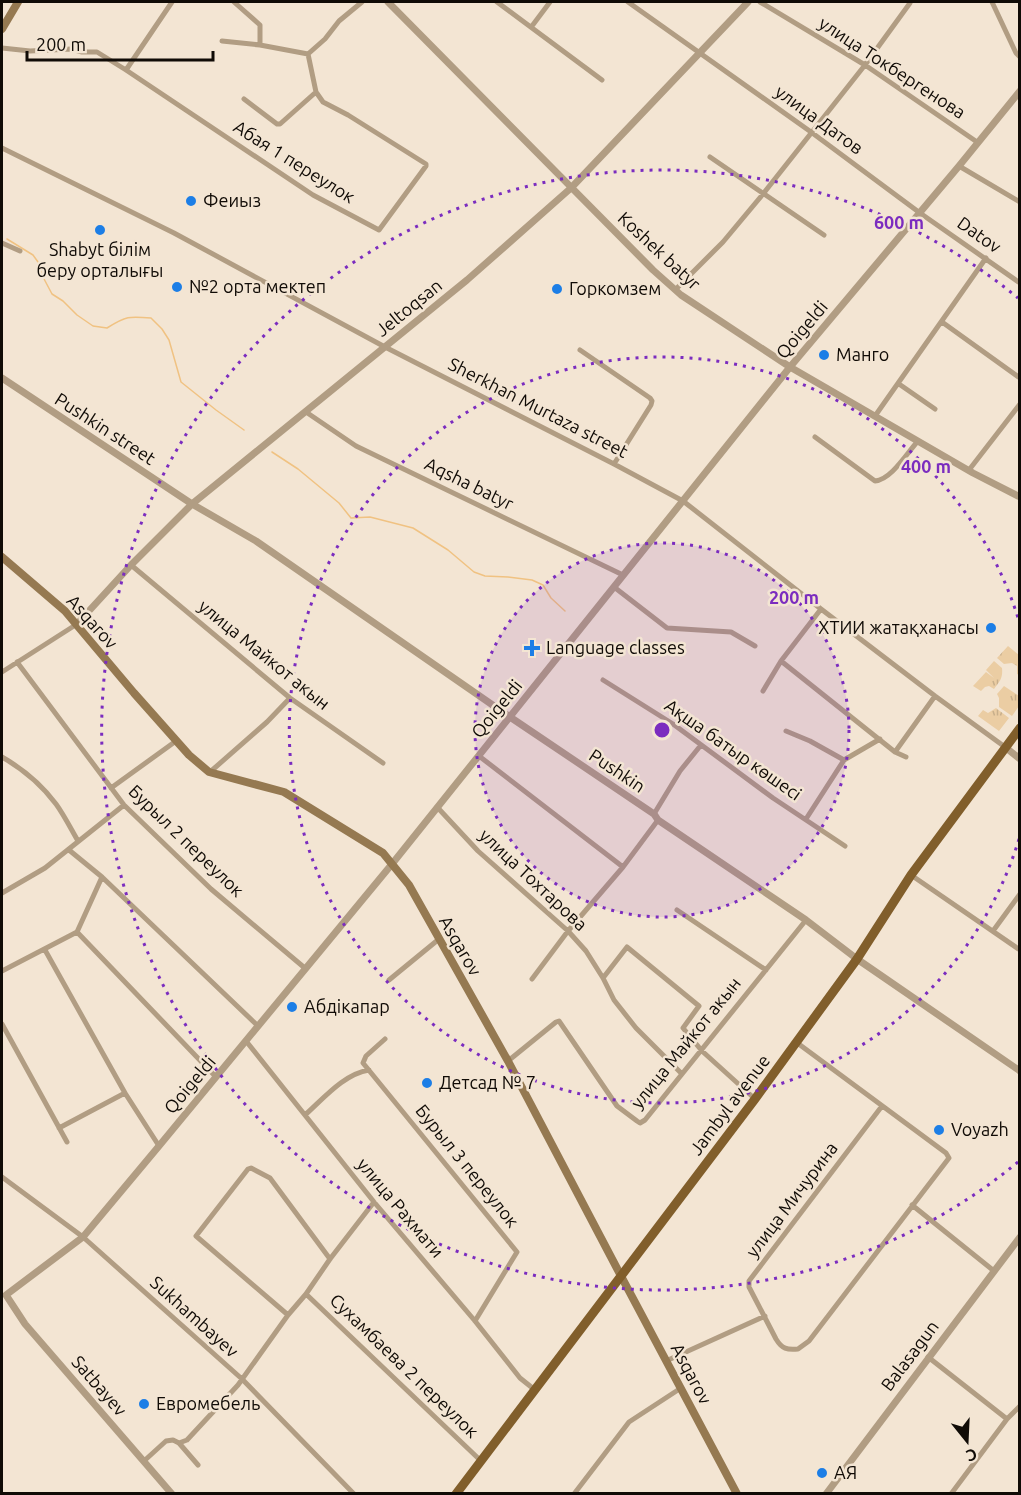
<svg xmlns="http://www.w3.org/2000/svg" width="1021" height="1495" viewBox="0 0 1021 1495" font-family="Ubuntu,sans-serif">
<defs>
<pattern id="grass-tufts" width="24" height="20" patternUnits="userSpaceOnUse" patternTransform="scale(1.5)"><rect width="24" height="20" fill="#ebcda3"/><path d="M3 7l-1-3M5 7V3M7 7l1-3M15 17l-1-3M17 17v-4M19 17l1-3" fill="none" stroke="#c8af8b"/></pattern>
</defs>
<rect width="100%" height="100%" fill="#f3e5d3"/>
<!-- grass -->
<path fill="url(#grass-tufts)" d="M 1008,646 L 1019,655 L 1019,675 L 1017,674 L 1017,666 L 1012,663 L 1004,664 L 997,658 Z
M 994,661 L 1002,668 C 1003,678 1000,681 994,689 L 989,686 L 985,687 L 981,691 L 973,686 L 986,672 L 994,678 L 986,670 Z
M 1004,686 L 1019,696 L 1019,706 L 1012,716 L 999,707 L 999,698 L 997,694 Z
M 996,708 L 1009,718 L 999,731 L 978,716 L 983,710 L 988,713 Z"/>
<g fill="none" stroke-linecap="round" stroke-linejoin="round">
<!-- stream -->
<path stroke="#f0c282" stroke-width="1.5" d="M 7,239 L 33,255 L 38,262 L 43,277 L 52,294 L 63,301 L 77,315 L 93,326 L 107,328 C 126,316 129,316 151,318 L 162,329 L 169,340 L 181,382 L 216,410 L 244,430
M 272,452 L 298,469 L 339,503 L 351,518 L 370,517 L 413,528 L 448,550 L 474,572 L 485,576 L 508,577 L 532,580 L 543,585 L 551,598 L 565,611"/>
<!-- minor -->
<path stroke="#b19d83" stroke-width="5" d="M 234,2 L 260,25 L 260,45 L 308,54
M 497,2 L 602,80
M 628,2 L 811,132 L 920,213 L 1020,283
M 760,2 L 865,65 L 977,142
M 992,2 L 1016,53 L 1020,57
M 532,26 L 550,2
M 222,41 L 260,45
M 2,48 L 30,51 L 71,49 L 82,52 L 97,52 L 126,70 L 313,195 L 379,230 L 426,166 L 426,164 L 348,115 L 323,102 L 316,92 L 308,54 L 325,39 L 339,21 L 362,2
M 126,70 L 172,2
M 244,99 L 277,124 L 280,124 L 316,92
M 2,148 L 174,233 L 385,347 L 614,464 L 683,501 L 821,609 L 935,696 L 1005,747
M 710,157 L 824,235
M 959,166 L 1020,202
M 2,243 L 20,251
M 675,290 L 723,242 L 763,194 L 865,65 L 910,3
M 942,322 L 1020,378
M 580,350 L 650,398 L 652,401 L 651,405 L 614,464
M 899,384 L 935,409
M 306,412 L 356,446 L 623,575
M 875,416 L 986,258
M 815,437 L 875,481 C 891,480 907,453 918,441
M 969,470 L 1020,404
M 131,565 L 290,698 L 383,763
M 614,587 L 667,628 L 731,632 L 755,646
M 781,661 L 895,752 L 906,757
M 17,662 L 124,805 L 211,889 L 306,969
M 2,672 L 77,624
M 603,680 L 673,724 L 773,798 L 845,846
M 763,691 L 781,661 L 821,609
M 786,731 L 810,741 L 844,760
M 895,752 L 935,696
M 479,756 L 623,867
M 2,757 C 23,769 41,784 56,804 C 64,815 71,829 78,841
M 210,772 L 267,722 L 290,698
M 111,788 L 176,741
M 438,808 L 478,851 L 568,931 L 586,951 L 603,978 L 614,1000 L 636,1028 L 682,1074
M 654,814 L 680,771 L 701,745
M 806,819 L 844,760 L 880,739
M 911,875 L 1020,950
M 102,877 L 258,1026
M 2,893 L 45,868 L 124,805
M 677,910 L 766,970
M 993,931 L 1020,894
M 77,932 L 216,1077
M 45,950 L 125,1093
M 2,971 L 77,932 L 102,877 L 69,850
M 603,978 L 627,947 L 699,1006 L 683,1028 L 702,1051 L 755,1099
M 532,979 L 568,931 L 623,867 L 658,820
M 389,980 L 439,939
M 2,1024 L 67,1142
M 385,1039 L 366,1056 L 363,1063 L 517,1252 L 475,1321
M 246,1041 L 374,1202 L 475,1321 L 520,1378 L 535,1390
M 796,1042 L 946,1153 L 949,1158 L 809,1341 L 798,1349 C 787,1350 782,1349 776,1339 L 749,1287 L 749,1281 L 882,1106
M 508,1061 L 556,1022 L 559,1021 L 617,1106 L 637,1121 L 640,1123 L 645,1120 L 806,920
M 305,1115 C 324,1098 344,1074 369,1070
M 59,1128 L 125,1093 L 159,1146
M 2,1177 L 83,1237 L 242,1379 L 354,1494
M 912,1205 L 994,1271
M 306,1294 L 480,1460
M 288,1315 L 196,1236 L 248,1169 L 251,1168 L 270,1178 L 330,1259
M 928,1357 L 1007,1419 L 951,1494
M 666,1361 L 765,1316
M 1007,1419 L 1020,1406
M 179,1443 L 198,1465
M 144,1461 L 166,1441 L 173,1440 L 179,1443 L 187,1440 L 238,1385 L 288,1315 L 306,1294 L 330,1259 L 374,1202
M 574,1494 L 629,1422 L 681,1388"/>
<!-- tertiary -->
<path stroke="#b19d83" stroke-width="7" d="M 388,2 L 653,270 L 681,295 L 790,367 L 973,473 L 1020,497
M 2,378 L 192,504 L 256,541 L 510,717 L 654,814 L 658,820 L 806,920 L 857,959 L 1020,1071
M 77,624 L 131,565 L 192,504 L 467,280 L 571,188 L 748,2
M 1005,747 L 1020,759
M 172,1494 L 25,1324 L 6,1295 L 83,1237 L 159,1146 L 392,864 L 790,367 L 959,166 L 1020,91
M 826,1494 L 1020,1237"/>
<!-- secondary -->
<path stroke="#957951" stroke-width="8" d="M 2,29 L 18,2
M 2,557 L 65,611 L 134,693 L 189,755 L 209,772 L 284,792 L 383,853 L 409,885 L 508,1061 L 621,1276 L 737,1494"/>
<!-- primary -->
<path stroke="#815e2b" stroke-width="9" d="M 456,1494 L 755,1099 L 857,959 L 911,875 L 1020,728"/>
</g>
<!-- distance rings -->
<circle cx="662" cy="730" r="187" fill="#7b2cbf" fill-opacity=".12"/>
<g fill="none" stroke="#7b2cbf" stroke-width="3" stroke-dasharray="3 6">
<circle cx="662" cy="730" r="187"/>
<path d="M1019 839A373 373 0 1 1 1019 621"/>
<path d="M1018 1162A560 560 0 1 1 1018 298"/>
</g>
<!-- markers -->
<g fill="#1c7ee6" stroke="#f3e5d3" stroke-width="2">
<circle cx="191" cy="201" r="6"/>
<circle cx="100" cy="230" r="6"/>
<circle cx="177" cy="287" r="6"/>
<circle cx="557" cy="289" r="6"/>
<circle cx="824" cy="355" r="6"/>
<circle cx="991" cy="628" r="6"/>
<path d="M529 639h6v6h6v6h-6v6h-6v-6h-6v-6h6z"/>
<circle cx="292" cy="1007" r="6"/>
<circle cx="427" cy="1083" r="6"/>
<circle cx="939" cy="1130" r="6"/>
<circle cx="144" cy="1404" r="6"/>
<circle cx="822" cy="1473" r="6"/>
</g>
<g text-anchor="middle" stroke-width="5" stroke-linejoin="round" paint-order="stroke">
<!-- street labels -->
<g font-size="18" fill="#100b06" stroke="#f3e5d3">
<text transform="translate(892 68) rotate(33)" y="6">улица Токбергенова</text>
<text transform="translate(819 120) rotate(36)" y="6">улица Датов</text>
<text transform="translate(294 162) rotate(32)" y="6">Абая 1 переулок</text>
<text transform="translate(979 235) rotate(35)" y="6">Datov</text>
<text transform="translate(659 251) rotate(43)" y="6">Koshek batyr</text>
<text transform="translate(409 308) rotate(-39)" y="6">Jeltoqsan</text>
<text transform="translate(802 330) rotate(-50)" y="6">Qoigeldi</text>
<text transform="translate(538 408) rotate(27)" y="6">Sherkhan Murtaza street</text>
<text transform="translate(105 429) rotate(33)" y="6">Pushkin street</text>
<text transform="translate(469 484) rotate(26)" y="6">Aqsha batyr</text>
<text transform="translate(92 622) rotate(48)" y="6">Asqarov</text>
<text transform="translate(264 655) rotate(39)" y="6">улица Майкот акын</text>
<text transform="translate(497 709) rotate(-51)" y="6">Qoigeldi</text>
<text transform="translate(733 750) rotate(35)" y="6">Ақша батыр көшесі</text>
<text transform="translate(617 771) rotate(34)" y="6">Pushkin</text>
<text transform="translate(186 841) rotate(44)" y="6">Бурыл 2 переулок</text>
<text transform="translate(533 880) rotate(43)" y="6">улица Тохтарова</text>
<text transform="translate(460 946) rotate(60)" y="6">Asqarov</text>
<text transform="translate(686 1043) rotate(-51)" y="6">улица Майкот акын</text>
<text transform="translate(190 1085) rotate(-50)" y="6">Qoigeldi</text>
<text transform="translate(730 1105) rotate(-53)" y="6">Jambyl avenue</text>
<text transform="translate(467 1166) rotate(51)" y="6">Бурыл 3 переулок</text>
<text transform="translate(792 1200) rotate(-53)" y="6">улица Мичурина</text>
<text transform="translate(400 1208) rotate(50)" y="6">улица Рахмати</text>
<text transform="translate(194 1317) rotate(42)" y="6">Sukhambayev</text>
<text transform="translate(910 1356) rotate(-53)" y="6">Balasagun</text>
<text transform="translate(404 1366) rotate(44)" y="6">Сухамбаева 2 переулок</text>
<text transform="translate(691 1374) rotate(62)" y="6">Asqarov</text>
<text transform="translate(99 1386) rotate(49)" y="6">Satbayev</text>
</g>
<!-- poi labels -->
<g font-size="18" fill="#100b06" stroke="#f3e5d3" text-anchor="start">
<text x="203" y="207">Феиыз</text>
<text x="100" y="256" text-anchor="middle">Shabyt білім<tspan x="100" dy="21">беру орталығы</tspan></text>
<text x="189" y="293">№2 орта мектеп</text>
<text x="569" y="295">Горкомзем</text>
<text x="836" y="361">Манго</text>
<text x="979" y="634" text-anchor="end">ХТИИ жатақханасы</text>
<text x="546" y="654">Language classes</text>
<text x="304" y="1013">Абдiкапар</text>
<text x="439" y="1089">Детсад № 7</text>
<text x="951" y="1136">Voyazh</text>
<text x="156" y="1410">Евромебель</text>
<text x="834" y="1479">АЯ</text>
</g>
</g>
<circle cx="662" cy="730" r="9" fill="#7b2cbf" stroke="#f3e5d3" stroke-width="3"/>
<g font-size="18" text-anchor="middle" font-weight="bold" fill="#7b2cbf" stroke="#f3e5d3" stroke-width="5" stroke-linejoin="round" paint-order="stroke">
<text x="899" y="229">600 m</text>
<text x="926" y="473">400 m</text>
<text x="794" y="604">200 m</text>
</g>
<!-- border -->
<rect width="1021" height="1495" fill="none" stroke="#100b06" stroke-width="6"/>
<!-- north arrow -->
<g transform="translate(967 1441) rotate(162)" stroke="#f3e5d3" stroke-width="4.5" paint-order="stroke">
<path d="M0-4.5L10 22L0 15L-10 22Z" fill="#100b06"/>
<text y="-9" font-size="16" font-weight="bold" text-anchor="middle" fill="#100b06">С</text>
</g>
<!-- scale -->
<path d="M27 51v9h186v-9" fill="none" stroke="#100b06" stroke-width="3"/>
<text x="36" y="51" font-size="18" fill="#100b06" stroke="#f3e5d3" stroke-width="4.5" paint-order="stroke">200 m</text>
</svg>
